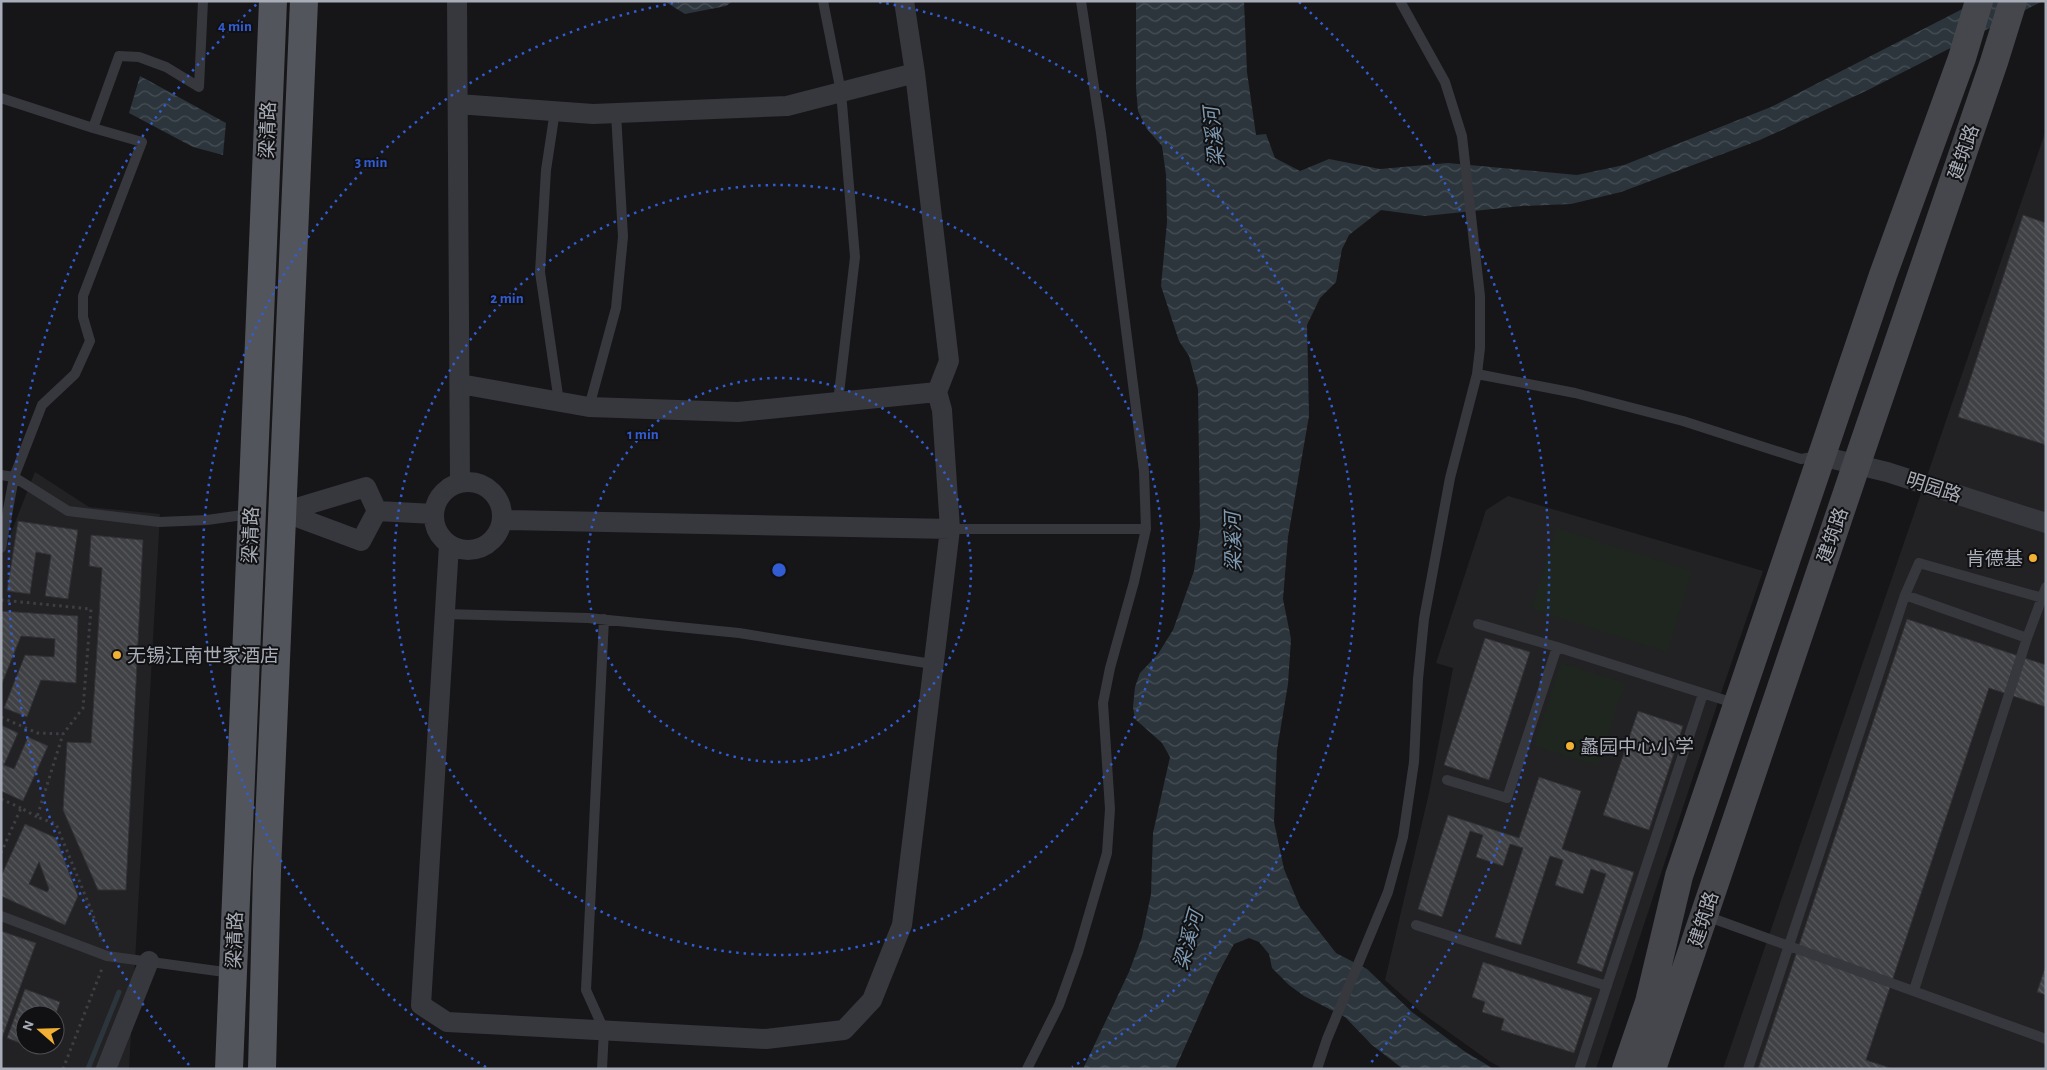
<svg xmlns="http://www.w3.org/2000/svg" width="2047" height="1070" viewBox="0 0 2047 1070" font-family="'Alegreya Sans','Noto Sans SC',sans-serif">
<defs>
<pattern id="water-waves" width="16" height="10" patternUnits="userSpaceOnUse" patternTransform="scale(1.25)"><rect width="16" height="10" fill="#2c353c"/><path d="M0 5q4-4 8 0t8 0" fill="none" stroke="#485056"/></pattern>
<pattern id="building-back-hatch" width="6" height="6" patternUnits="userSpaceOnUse" patternTransform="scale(1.25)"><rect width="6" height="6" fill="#404145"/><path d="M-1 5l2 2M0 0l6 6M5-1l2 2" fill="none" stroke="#595a5e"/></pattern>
</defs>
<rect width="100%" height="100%" fill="#161618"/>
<!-- built -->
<path fill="#222225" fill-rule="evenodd" d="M 2046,130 L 2046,1069 L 1723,1069 Z
M 35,472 L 89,507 L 160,514 L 129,1069 L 1,1069 L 1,558 ZM 25,1015 L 55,1015 L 55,1045 L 25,1045 Z
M 1508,496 L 1763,571 L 1719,699 L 1596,1069 L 1503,1069 L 1489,1061 L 1422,1013 L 1385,980 L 1429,793 L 1453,668 L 1436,663 L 1486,510 Z"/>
<!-- green -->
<path fill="#1e261f" d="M 1557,528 L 1692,571 L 1667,652 L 1531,609 Z
M 1561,663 L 1625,683 L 1598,766 L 1534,746 Z"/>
<!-- water -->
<path fill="url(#water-waves)" d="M 664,1 L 733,1 L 726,6 L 685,14 Z
M 1136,1 L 1244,1 L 1247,72 L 1256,135 L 1266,134 L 1275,158 L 1300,171 L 1329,159 L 1380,169 L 1448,163 L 1577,175 L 1624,165 L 1771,107 L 1978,1 L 2043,1 L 1868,90 L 1760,140 L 1621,192 L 1571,204 L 1522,206 L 1425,216 L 1381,210 L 1349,235 L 1342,249 L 1336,282 L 1320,298 L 1307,325 L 1309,416 L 1288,537 L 1283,599 L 1291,639 L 1288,684 L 1277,750 L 1274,822 L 1284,869 L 1300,907 L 1336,953 L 1367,969 L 1412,1012 L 1464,1051 L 1494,1069 L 1403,1069 L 1372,1045 L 1345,1017 L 1304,996 L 1289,985 L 1272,968 L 1269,954 L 1259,942 L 1249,938 L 1234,944 L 1217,975 L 1175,1069 L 1083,1069 L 1129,972 L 1142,937 L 1151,894 L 1153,833 L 1170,757 L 1162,743 L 1135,719 L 1133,707 L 1135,687 L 1140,673 L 1158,654 L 1173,630 L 1194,571 L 1200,526 L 1198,389 L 1189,356 L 1179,341 L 1161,286 L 1167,222 L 1166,175 L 1162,146 L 1147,129 L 1138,111 L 1136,88 Z
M 140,76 L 226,123 L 223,155 L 193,147 L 129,113 Z"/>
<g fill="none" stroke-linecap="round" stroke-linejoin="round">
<!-- stream -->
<path stroke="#2c353c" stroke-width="5" d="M 88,1069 L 119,992"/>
</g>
<!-- building -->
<path fill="url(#building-back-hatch)" stroke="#303034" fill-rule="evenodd" d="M 2023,215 L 2046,223 L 2046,445 L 1958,417 Z
M 18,521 L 78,530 L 68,599 L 45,596 L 51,555 L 36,552 L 30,594 L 7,591 Z
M 91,535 L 143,540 L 126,890 L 98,890 L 63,810 L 67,742 L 91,743 L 102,568 L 89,566 Z
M 1,611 L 78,616 L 76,683 L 41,680 L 27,717 L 4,708 L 25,655 L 54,657 L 55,639 L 21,636 L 1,686 Z
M 1907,619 L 2046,665 L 2046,707 L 1989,688 L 1866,1060 L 1893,1069 L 1758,1069 Z
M 1485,638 L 1530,652 L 1489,780 L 1444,765 Z
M 1638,711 L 1683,726 L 1649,830 L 1603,815 Z
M 1,725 L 18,733 L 4,765 L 14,769 L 28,737 L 48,746 L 23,801 L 1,791 Z
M 1539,777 L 1581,791 L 1562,849 L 1634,872 L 1602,972 L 1577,963 L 1606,874 L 1591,869 L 1583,894 L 1555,885 L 1563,860 L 1550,856 L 1521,945 L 1495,937 L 1523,848 L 1510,844 L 1503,866 L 1476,857 L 1483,835 L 1470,831 L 1442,917 L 1418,909 L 1448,815 L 1519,838 Z
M 25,824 L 56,838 L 78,896 L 65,925 L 1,896 L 1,876 ZM 39,862 L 49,889 L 47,892 L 29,884 Z
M 1,931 L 36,943 L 1,1041 L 2,958 Z
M 1483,962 L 1592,998 L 1574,1053 L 1501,1030 L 1504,1019 L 1482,1012 L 1485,1002 L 1472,997 Z
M 2046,965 L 2046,995 L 2037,992 Z
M 25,989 L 60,1002 L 55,1017 L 55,1015 L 25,1015 L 25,1045 L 7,1038 Z
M 26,1045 L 45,1045 L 43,1051 Z"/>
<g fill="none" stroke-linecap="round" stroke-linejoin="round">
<!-- path -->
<path stroke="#3d3f44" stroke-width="3" stroke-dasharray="2.5 4" stroke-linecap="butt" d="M 1,600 L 91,609 L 83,708 L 63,734 L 37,817 L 56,824 L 92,912 L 102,941
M 1,717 L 37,733 L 63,734
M 1,799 L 21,808
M 1,853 L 21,808 L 37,817
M 63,1069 L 103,966"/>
<!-- lane -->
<path stroke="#37383d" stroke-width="10" d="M 823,1 L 841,92 L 855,257 L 838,402
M 1,98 L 93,128
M 555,111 L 546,170 L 540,272 L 559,402
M 1477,374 L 1575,393 L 1683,421 L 1801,459 L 1818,456
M 589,407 L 616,308 L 623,237 L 616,113
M 1,475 L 14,477 L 68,511 L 159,522 L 207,520 L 250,514
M 950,529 L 1146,529
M 1,548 L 14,477 L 42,405 L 75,374 L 90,341 L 83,317 L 83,296 L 142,142 L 93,128 L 119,56 L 139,57 L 166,67 L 199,87 L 203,1
M 1905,595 L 1919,563 L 2046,599
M 444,614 L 588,618 L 739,633 L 932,664
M 1478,624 L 1557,647 L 1737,704
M 1447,780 L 1507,798 L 1557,647
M 1,916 L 107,956 L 232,973
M 1706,916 L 2046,1039
M 1416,925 L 1607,986
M 1914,990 L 2027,638
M 1580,1067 L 1703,694
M 602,1069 L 604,1030 L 586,990 L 604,619
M 1027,1069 L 1059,1005 L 1078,952 L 1107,853 L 1110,809 L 1103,703 L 1110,668 L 1134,582 L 1146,529 L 1144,471 L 1101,133 L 1081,1
M 1317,1069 L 1327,1039 L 1388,892 L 1403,837 L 1414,762 L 1418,679 L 1424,619 L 1450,478 L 1477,374 L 1480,348 L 1480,296 L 1462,136 L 1445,82 L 1400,1
M 1748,1069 L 1905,595 L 2027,638 L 2046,587"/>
<!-- street -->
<path stroke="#37383d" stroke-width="20" d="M 457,1 L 460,483
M 458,104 L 593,114 L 787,106 L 915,73
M 460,384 L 589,407 L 738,412 L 937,392 L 949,361 L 915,73 L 904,1
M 1821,456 L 1887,472 L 2046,523
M434 516a34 34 0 1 1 68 0a34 34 0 1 1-68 0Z
M 377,511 L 434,514
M 283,512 L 361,541 L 377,511
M 283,512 L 366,487 L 377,511
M 503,520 L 950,529
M 449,545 L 421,1005 L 447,1022 L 766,1039 L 844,1030 L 872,1000 L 902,925 L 950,529 L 942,410 L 937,392
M 106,1069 L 149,961"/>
<!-- secondary -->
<path stroke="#45474d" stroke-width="28" d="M 1626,1069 L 1649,1002 L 1679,876 L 1883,275 L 1962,58 L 1979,1
M 1652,1069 L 1856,466 L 1994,62 L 2013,1"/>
<!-- primary -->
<path stroke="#53555c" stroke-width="28" d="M 229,1069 L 273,1
M 262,1069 L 267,871 L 304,1"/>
</g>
<!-- distance rings -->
<g fill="none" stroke="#325cd3" stroke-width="2.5" stroke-dasharray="2.5 5">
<circle cx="779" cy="570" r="192"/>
<circle cx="779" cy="570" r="385"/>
<path d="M486 1067A577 577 0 0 1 679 2M879 2A577 577 0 0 1 1072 1067"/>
<path d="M189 1065A770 770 0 0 1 259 2M1299 2A770 770 0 0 1 1369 1065"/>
</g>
<!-- markers -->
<g fill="#f2b134" stroke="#111113" stroke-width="2">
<circle cx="2033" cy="558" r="5"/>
<circle cx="117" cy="655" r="5"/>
<circle cx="1570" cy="746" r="5"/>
</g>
<g text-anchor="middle" stroke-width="4" stroke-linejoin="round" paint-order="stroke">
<!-- street labels -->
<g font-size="19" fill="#a8adb8" stroke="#111113">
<text transform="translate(267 130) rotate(-88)" y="7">梁清路</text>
<text transform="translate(1963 152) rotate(-71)" y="7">建筑路</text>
<text transform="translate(1934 487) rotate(18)" y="7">明园路</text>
<text transform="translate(250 535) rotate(-88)" y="7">梁清路</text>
<text transform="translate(1832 535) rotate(-71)" y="7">建筑路</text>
<text transform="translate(1703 919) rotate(-72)" y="7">建筑路</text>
<text transform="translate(234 940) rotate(-88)" y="7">梁清路</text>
</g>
<!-- poi labels -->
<g font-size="19" fill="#a8adb8" stroke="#111113" text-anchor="start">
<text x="2023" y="565" text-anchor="end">肯德基</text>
<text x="127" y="662">无锡江南世家酒店</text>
<text x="1580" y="753">蠡园中心小学</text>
</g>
<!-- water labels -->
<g font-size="20" font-style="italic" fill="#7f9bb3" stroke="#111113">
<text transform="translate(1214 137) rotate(-96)" y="7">梁溪河</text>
<text transform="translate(1233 542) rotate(-91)" y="7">梁溪河</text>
<text transform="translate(1188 940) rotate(-74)" y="7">梁溪河</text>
</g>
</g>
<circle cx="779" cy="570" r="8" fill="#325cd3" stroke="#111113" stroke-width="2.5"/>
<g font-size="15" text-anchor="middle" font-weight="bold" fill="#325cd3" stroke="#111113" stroke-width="4" stroke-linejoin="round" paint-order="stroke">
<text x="235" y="31">4 min</text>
<text x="371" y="167">3 min</text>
<text x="507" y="303">2 min</text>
<text x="643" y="439">1 min</text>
</g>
<!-- border -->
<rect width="2047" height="1070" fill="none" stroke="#a8adb8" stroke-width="5"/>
<!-- north arrow -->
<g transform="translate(40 1030) rotate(290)"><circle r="24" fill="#111113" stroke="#4d4f55"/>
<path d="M0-4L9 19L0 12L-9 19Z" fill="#f2b134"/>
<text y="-8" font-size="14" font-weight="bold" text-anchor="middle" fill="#a8adb8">N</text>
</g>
</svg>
